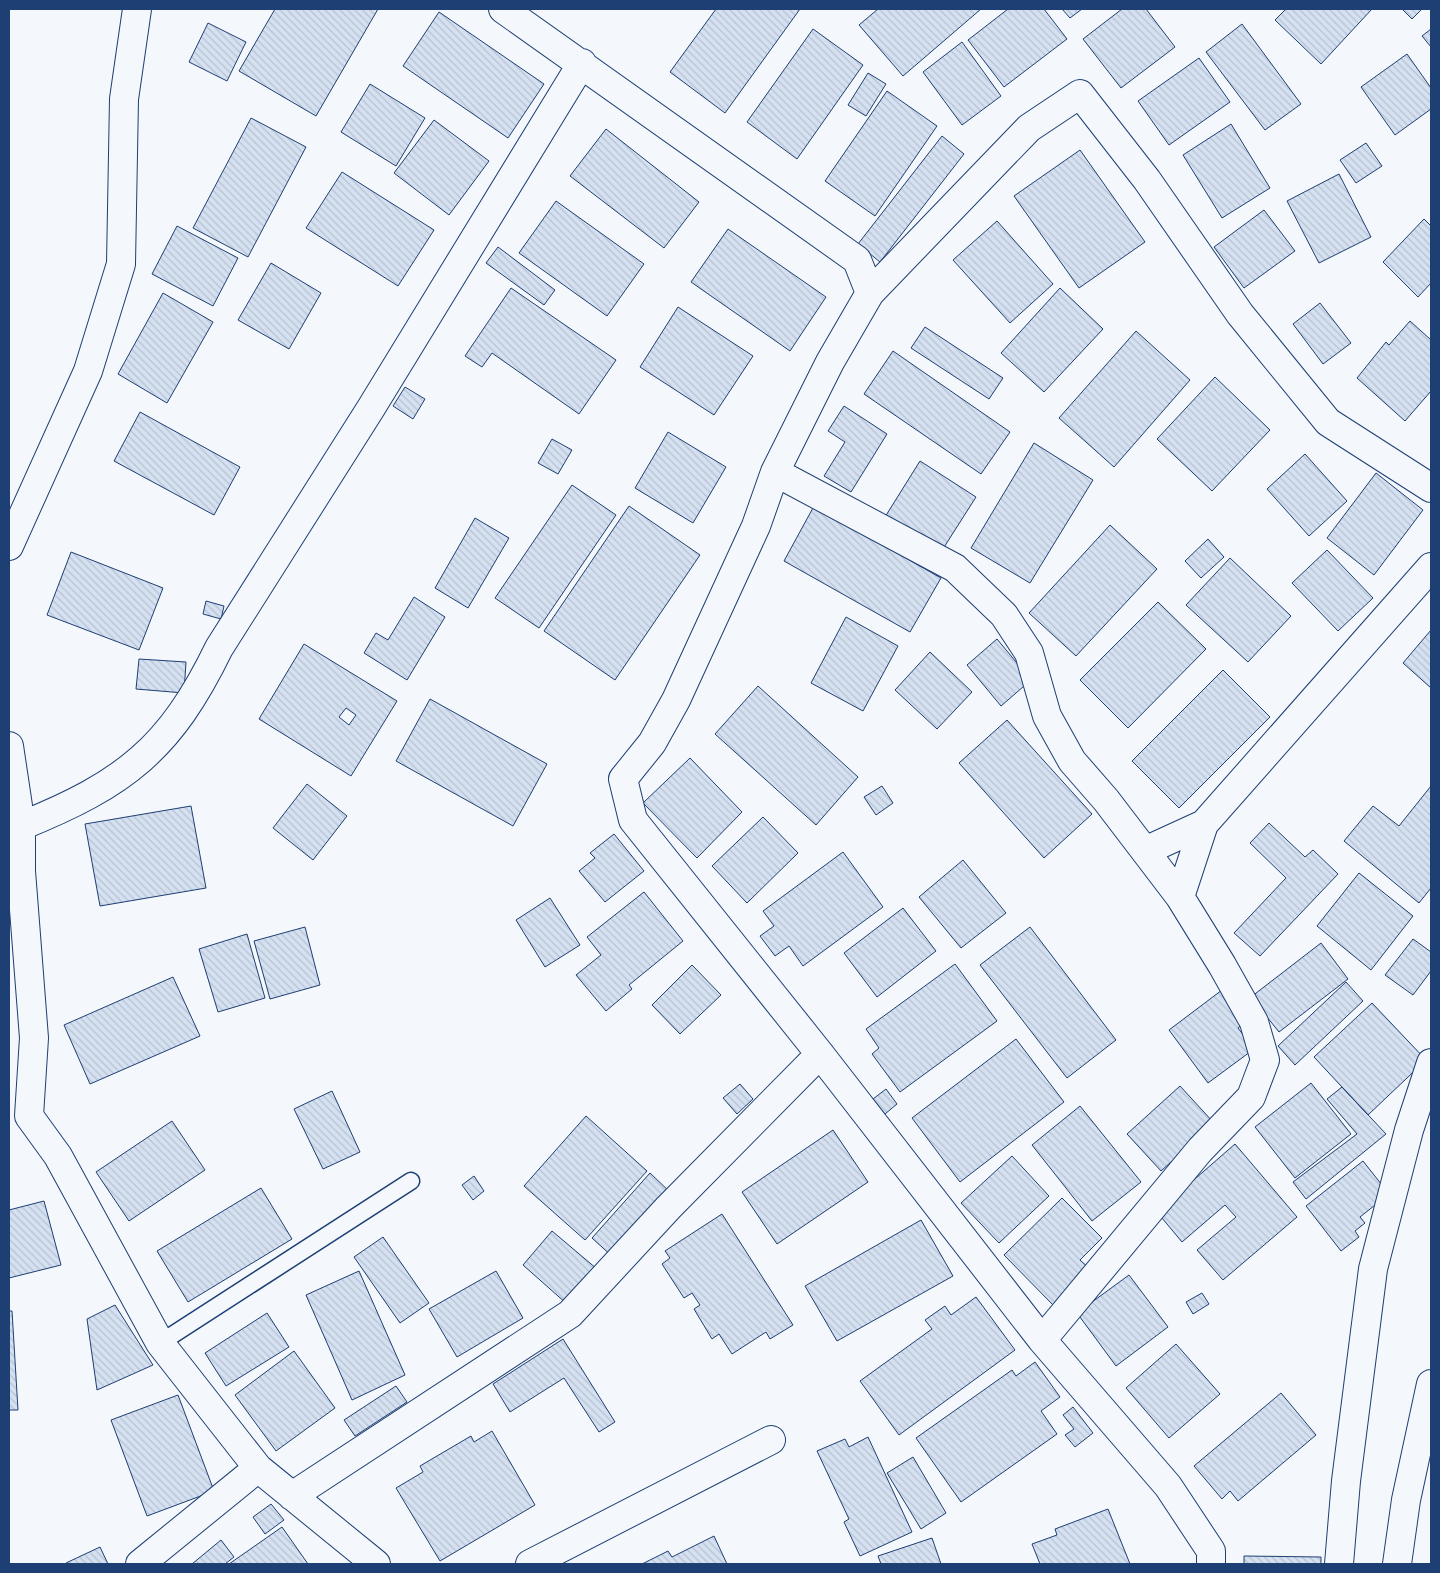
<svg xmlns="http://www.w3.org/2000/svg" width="1440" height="1573" viewBox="0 0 1440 1573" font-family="'Open Sans',sans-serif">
<defs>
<pattern id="building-back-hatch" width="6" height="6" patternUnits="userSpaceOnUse" patternTransform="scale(1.25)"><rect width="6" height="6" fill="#d5e0f0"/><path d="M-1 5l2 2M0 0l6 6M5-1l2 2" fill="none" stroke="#b6c1d1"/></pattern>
</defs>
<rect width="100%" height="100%" fill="#f4f7fb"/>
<!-- building -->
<path fill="url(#building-back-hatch)" stroke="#1d3f73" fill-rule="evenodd" d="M 275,9 L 378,9 L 316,116 L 239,71 Z
M 716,9 L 800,9 L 725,113 L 670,72 Z
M 878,9 L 981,9 L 903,76 L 859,25 Z
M 1008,9 L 1044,9 L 1067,39 L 1004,87 L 968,40 Z
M 1062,9 L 1082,9 L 1070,18 Z
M 1122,9 L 1146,9 L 1175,47 L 1121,88 L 1083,39 Z
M 1286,9 L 1372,9 L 1321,64 L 1275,20 Z
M 1402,9 L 1422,9 L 1412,19 Z
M 439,12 L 544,84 L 508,138 L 403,66 Z
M 208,23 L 246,42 L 227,81 L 189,62 Z
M 1242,24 L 1301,104 L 1265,130 L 1206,52 Z
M 813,29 L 863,65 L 797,159 L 747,122 Z
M 1431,29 L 1431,47 L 1422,36 Z
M 962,42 L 1001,96 L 962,125 L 923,72 Z
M 1407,54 L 1431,88 L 1431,109 L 1395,135 L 1361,87 Z
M 1199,58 L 1230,102 L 1169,145 L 1138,101 Z
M 868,73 L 886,84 L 866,116 L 848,105 Z
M 370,84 L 425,118 L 396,166 L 341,132 Z
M 887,91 L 937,126 L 875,216 L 825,181 Z
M 251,118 L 306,147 L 248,257 L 193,228 Z
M 434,120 L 489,161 L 449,215 L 394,173 Z
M 1231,124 L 1270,188 L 1222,218 L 1183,155 Z
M 606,129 L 699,202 L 664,248 L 570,176 Z
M 942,136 L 964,154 L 880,262 L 858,244 Z
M 1366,143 L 1382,166 L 1356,183 L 1340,160 Z
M 1080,150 L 1145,242 L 1079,288 L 1014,196 Z
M 342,172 L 434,230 L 398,286 L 306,228 Z
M 1339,174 L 1371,237 L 1319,263 L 1287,201 Z
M 556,201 L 644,264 L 607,316 L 519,253 Z
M 1264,210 L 1295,251 L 1244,288 L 1214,247 Z
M 1424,219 L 1431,226 L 1431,283 L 1418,297 L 1383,262 Z
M 997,221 L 1053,284 L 1010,323 L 953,260 Z
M 177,226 L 238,258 L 213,306 L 152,274 Z
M 728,229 L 826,297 L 790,351 L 691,282 Z
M 498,247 L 555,290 L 544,305 L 486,263 Z
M 271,263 L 321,293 L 289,349 L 238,320 Z
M 511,288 L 616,360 L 579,414 L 492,353 L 482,367 L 465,356 Z
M 1060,288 L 1103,329 L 1044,392 L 1001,353 Z
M 163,293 L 213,322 L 167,403 L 118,374 Z
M 1320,303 L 1351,343 L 1323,364 L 1293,324 Z
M 678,307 L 753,356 L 714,415 L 640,367 Z
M 1410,321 L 1431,340 L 1431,391 L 1405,421 L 1357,378 L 1386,342 L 1389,345 Z
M 925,327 L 1003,378 L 989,399 L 911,348 Z
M 1136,331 L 1190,380 L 1114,467 L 1059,418 Z
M 893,351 L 1010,432 L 981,474 L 864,394 Z
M 1215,377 L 1270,430 L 1212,491 L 1157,439 Z
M 405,387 L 425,399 L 413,419 L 393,406 Z
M 844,406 L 887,434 L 851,492 L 824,476 L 845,442 L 828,431 Z
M 140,412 L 240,467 L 214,515 L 114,461 Z
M 668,432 L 726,467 L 693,523 L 635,488 Z
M 552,439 L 572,450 L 558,474 L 538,463 Z
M 1034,443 L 1093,480 L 1030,583 L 971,548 Z
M 1305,454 L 1347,501 L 1309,536 L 1267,489 Z
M 920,461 L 976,497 L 941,552 L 885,517 Z
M 1376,473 L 1423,510 L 1374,575 L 1327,538 Z
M 572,485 L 616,515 L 539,628 L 495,598 Z
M 629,506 L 700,555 L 615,680 L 544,631 Z
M 814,506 L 941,578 L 910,632 L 784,561 Z
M 475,518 L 509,538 L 468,608 L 435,588 Z
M 1110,525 L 1157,569 L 1076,656 L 1029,613 Z
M 1208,539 L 1224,557 L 1201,578 L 1185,561 Z
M 1327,550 L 1373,598 L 1338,631 L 1292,583 Z
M 71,552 L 163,588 L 139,650 L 47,615 Z
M 1230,558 L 1291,616 L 1248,662 L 1186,605 Z
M 414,597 L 445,617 L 407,680 L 364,653 L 376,633 L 388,640 Z
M 206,601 L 224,606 L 221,619 L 203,614 Z
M 1158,602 L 1206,649 L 1128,728 L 1080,680 Z
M 846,617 L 898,646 L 863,711 L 811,683 Z
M 1431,630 L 1431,688 L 1403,663 Z
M 997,639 L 1031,680 L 1001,706 L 967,665 Z
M 304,644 L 397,701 L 351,776 L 259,719 ZM 346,708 L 356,715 L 349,725 L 339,717 Z
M 930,652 L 972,692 L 937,729 L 895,690 Z
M 139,659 L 186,662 L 184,693 L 136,689 Z
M 1223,670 L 1270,717 L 1179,808 L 1132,761 Z
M 758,686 L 858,777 L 816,825 L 715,734 Z
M 430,699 L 547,764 L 513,826 L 396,761 Z
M 1007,720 L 1092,814 L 1044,858 L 959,763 Z
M 690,758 L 742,812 L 697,858 L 643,803 Z
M 307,784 L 347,816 L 313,860 L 273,828 Z
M 882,786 L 893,803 L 876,815 L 864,797 Z
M 1431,786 L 1431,888 L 1419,903 L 1344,841 L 1373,806 L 1399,826 Z
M 191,806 L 206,888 L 100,906 L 85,824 Z
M 763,817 L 798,853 L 747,903 L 712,866 Z
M 1269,823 L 1305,857 L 1313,850 L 1338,874 L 1260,956 L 1234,933 L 1286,878 L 1250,843 Z
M 614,834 L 644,871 L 605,902 L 579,871 L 595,858 L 590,853 Z
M 843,852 L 883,907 L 803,966 L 789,946 L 775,956 L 760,936 L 774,926 L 763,911 Z
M 963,860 L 1006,913 L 961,948 L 919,897 Z
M 1359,873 L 1413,916 L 1371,970 L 1317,926 Z
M 644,892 L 683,941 L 629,985 L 632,989 L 606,1011 L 576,975 L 601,955 L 587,937 Z
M 550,898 L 580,945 L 545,967 L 516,920 Z
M 903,908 L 936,951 L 877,997 L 844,953 Z
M 305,927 L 320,985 L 270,999 L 254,941 Z
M 1030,927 L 1116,1040 L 1067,1078 L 980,965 Z
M 247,934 L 265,998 L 218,1012 L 199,949 Z
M 1413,939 L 1431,952 L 1431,971 L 1413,995 L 1385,975 Z
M 1321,943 L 1348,979 L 1279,1032 L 1251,997 Z
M 955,964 L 997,1021 L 900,1092 L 872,1054 L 879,1048 L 866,1029 Z
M 692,965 L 721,995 L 680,1034 L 652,1005 Z
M 173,977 L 200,1036 L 90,1084 L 64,1025 Z
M 1346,982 L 1363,1001 L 1295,1065 L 1278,1046 Z
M 1222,990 L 1246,1022 L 1238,1028 L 1254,1049 L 1208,1083 L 1169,1030 Z
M 1372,1003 L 1426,1060 L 1368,1115 L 1314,1057 Z
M 1016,1039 L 1064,1102 L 960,1182 L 912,1118 Z
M 1311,1083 L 1351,1134 L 1295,1178 L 1255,1127 Z
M 740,1084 L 753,1099 L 737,1114 L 723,1098 Z
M 1180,1086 L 1214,1123 L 1161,1171 L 1127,1134 Z
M 1342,1087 L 1386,1134 L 1306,1199 L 1293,1182 L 1357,1134 L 1327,1099 Z
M 886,1089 L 897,1104 L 885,1114 L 873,1099 Z
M 332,1091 L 360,1152 L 323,1169 L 294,1109 Z
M 1080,1106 L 1141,1182 L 1092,1221 L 1032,1145 Z
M 586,1116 L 647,1171 L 585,1240 L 524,1186 Z
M 172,1121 L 205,1170 L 129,1221 L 96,1172 Z
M 833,1130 L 868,1182 L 777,1244 L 742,1192 Z
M 1235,1144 L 1297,1217 L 1223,1280 L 1197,1250 L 1236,1217 L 1225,1205 L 1182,1242 L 1157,1212 Z
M 1012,1156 L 1049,1196 L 999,1243 L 961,1203 Z
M 1363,1161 L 1389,1194 L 1360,1217 L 1365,1223 L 1355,1231 L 1359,1237 L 1341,1251 L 1306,1206 Z
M 650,1173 L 672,1194 L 614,1258 L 592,1238 Z
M 474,1176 L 484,1191 L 473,1200 L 462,1185 Z
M 261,1188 L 292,1239 L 188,1302 L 157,1251 Z
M 1062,1198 L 1102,1238 L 1080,1260 L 1090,1269 L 1054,1306 L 1004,1255 Z
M 44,1201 L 61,1265 L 9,1278 L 9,1210 Z
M 722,1214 L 793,1325 L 770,1339 L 766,1332 L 732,1354 L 719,1334 L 712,1339 L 694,1309 L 700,1305 L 692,1293 L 684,1298 L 662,1264 L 670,1258 L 665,1251 Z
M 921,1220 L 953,1276 L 837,1341 L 805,1286 Z
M 552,1231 L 597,1269 L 567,1304 L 523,1265 Z
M 383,1237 L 429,1303 L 400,1323 L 354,1257 Z
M 359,1271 L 405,1375 L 352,1400 L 306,1295 Z
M 496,1271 L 523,1318 L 457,1357 L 429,1309 Z
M 1129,1275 L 1168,1327 L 1116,1366 L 1077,1313 Z
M 1202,1293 L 1209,1304 L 1193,1314 L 1186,1302 Z
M 976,1297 L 1015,1350 L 899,1435 L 860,1381 L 932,1329 L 925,1320 L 945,1306 L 951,1315 Z
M 115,1305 L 153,1365 L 97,1390 L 87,1319 Z
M 9,1311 L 12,1311 L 18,1410 L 9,1410 Z
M 267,1313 L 289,1347 L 226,1386 L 205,1353 Z
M 563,1339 L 615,1422 L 599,1432 L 564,1378 L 510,1412 L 493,1384 Z
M 1176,1344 L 1220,1394 L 1169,1438 L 1126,1388 Z
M 294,1351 L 335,1408 L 276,1451 L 235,1395 Z
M 1035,1362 L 1060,1397 L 1041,1411 L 1057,1434 L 961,1502 L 916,1438 L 1012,1370 L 1016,1376 Z
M 396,1386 L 407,1402 L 355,1436 L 344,1420 Z
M 1281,1393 L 1316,1435 L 1238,1501 L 1230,1491 L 1222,1499 L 1194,1466 Z
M 178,1395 L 214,1491 L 147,1516 L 111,1420 Z
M 1073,1407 L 1093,1433 L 1075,1447 L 1065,1435 L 1074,1429 L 1063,1415 Z
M 492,1431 L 535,1505 L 440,1561 L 396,1488 L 423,1472 L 420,1466 L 471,1436 L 474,1442 Z
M 868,1437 L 912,1532 L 860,1556 L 844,1522 L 849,1519 L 817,1451 L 845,1439 L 849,1447 Z
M 913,1457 L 946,1513 L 921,1529 L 887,1473 Z
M 271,1504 L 284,1520 L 265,1534 L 253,1517 Z
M 1108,1509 L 1130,1564 L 1040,1564 L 1032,1544 L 1057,1535 L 1055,1529 Z
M 282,1527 L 308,1564 L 229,1564 Z
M 714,1536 L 727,1564 L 642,1564 L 668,1551 L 672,1557 Z
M 932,1538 L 941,1564 L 881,1564 L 878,1556 Z
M 221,1540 L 234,1557 L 225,1564 L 192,1564 Z
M 100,1547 L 108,1564 L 66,1564 L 66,1563 Z
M 1244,1556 L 1321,1557 L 1321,1564 L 1244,1564 Z"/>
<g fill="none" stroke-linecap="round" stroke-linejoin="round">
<defs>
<path id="service" d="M 160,1343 L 411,1181"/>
<path id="minor" d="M 503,9 L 857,260 L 870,293 L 830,362 L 775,472 L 756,526 L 676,700 L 652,743 L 623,779 L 633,820 L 820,1054 L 1042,1340 L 1168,1486 L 1211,1551 L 1211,1564
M 870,293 L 1029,128 L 1080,94 L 1147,180 L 1240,314 L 1328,422 L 1431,488
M 775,472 L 955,568 L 1004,615 L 1029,653 L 1047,716 L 1072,761 L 1106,800 L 1180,897 L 1222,965 L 1254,1022 L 1265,1060 L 1251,1097 L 1200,1150 L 1042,1340
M 9,546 L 88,371 L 121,264 L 124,99 L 137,9
M 9,746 L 21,826 L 21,871 L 34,1038 L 29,1116 L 58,1156 L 160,1343 L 258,1468 L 376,1564
M 21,826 C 125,784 170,749 219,648 L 371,408 L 582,63
M 1145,851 L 1204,824 L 1431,567
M 1180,897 L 1204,824
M 292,1496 L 570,1314 L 668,1208 L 820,1054
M 140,1564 L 258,1468
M 530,1564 L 771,1440
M 1339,1564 L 1346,1481 L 1373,1269 L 1409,1130 L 1431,1063
M 1397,1564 L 1406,1500 L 1431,1384"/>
</defs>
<!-- service casing -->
<use href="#service" stroke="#1d3f73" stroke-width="19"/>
<!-- minor casing -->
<use href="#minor" stroke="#1d3f73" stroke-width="30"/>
<!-- service -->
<use href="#service" stroke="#f4f7fb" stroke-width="16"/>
<!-- minor -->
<use href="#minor" stroke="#f4f7fb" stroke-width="28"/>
</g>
<!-- border -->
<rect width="1440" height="1573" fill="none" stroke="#1d3f73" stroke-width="20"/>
</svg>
